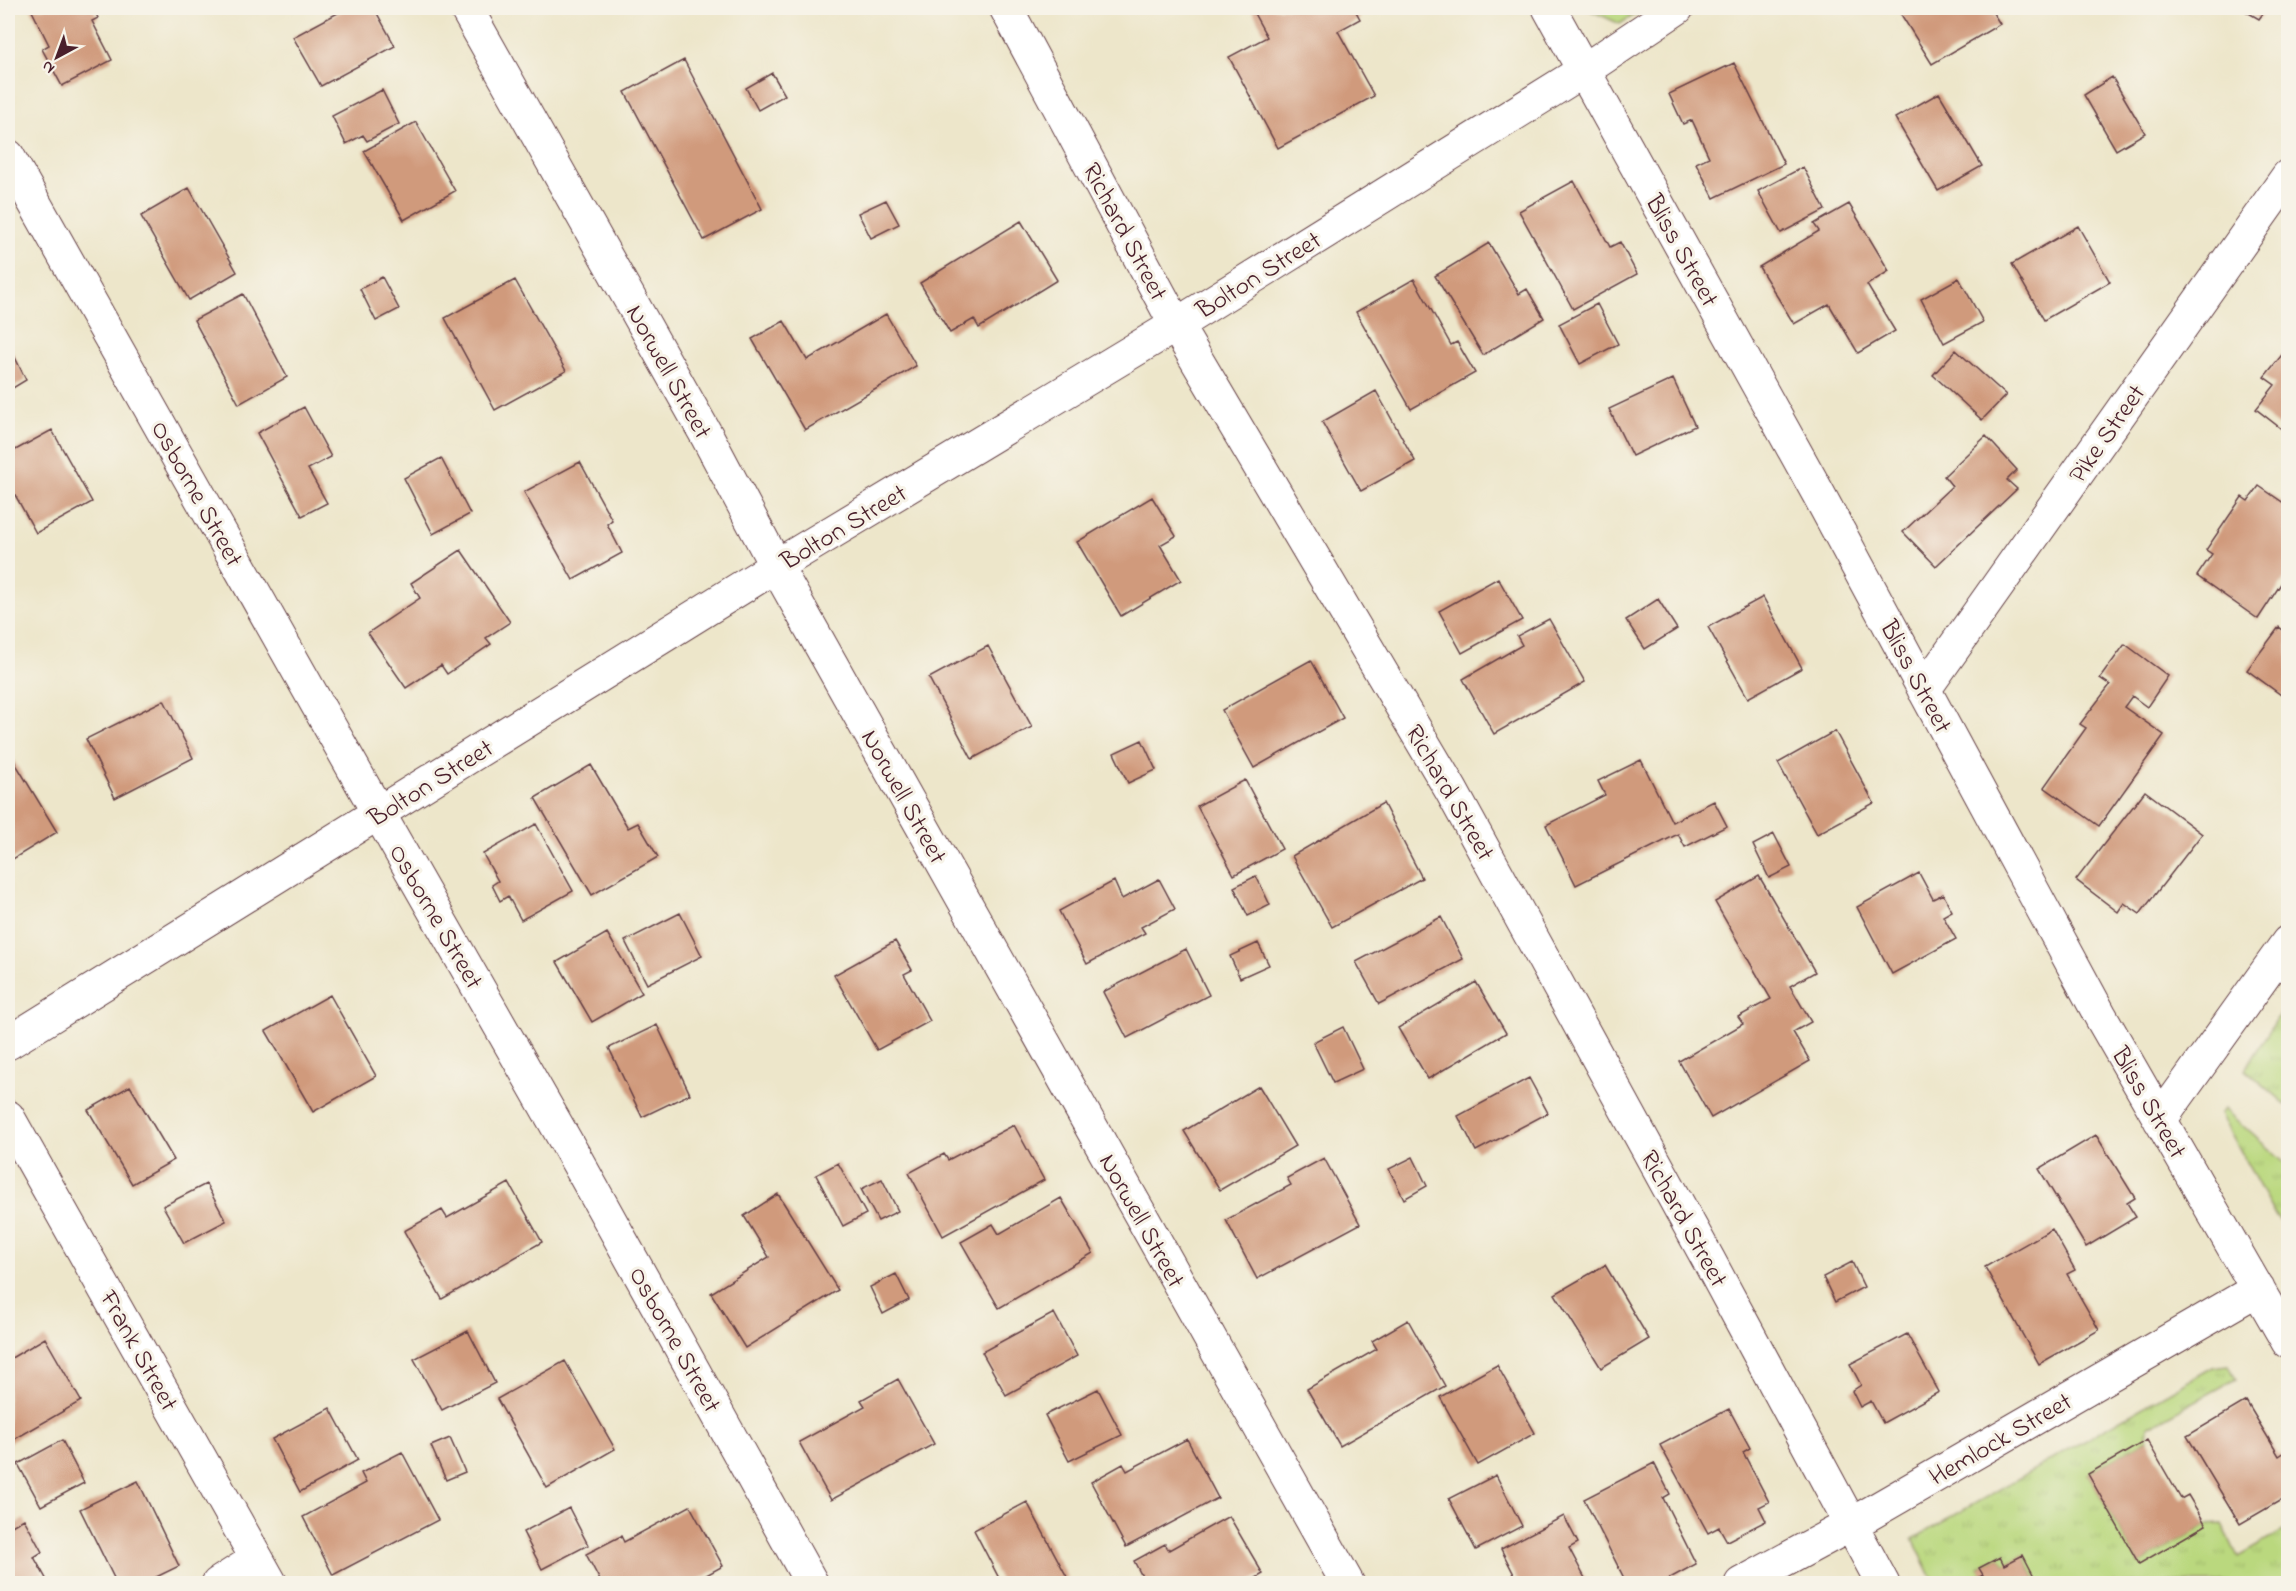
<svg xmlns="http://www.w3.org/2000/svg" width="2296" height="1591" viewBox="0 0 2296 1591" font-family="'Indie Flower',sans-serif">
<defs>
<pattern id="grass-tufts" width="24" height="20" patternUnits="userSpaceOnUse" patternTransform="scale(1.5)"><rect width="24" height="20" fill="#bad87e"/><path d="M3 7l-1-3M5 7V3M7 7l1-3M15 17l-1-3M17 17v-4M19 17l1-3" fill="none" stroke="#a1b96d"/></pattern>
</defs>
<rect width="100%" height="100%" fill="#f7f3e8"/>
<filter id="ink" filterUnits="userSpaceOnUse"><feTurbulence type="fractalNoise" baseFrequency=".0167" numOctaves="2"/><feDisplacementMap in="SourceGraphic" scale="12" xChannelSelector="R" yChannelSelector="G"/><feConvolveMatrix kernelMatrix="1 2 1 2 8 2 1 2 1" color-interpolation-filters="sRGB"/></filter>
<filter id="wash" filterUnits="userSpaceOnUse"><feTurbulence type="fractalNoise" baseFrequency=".008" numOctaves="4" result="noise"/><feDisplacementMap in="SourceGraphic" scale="24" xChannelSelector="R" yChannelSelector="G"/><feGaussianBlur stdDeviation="1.35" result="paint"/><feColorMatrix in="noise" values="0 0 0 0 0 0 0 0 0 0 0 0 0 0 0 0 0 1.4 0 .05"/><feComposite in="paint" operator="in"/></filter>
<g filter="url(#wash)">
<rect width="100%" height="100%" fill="#ede6ca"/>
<!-- grass -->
<path fill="url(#grass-tufts)" stroke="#827c54" stroke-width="1.5" d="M 1585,8 L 1645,8 L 1620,24 Z
M 2280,1014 L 2288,1019 L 2288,1106 L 2245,1069 Z
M 2224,1109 L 2288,1166 L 2288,1229 L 2275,1215 L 2220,1114 Z
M 2229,1365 L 2236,1379 L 2148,1427 L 2147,1440 L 2088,1474 L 2139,1564 L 2206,1525 L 2222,1524 L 2238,1557 L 2288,1528 L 2288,1583 L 2038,1583 L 2023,1555 L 2004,1565 L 2000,1557 L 1979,1567 L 1983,1575 L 1967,1583 L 1934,1582 L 1913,1539 L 2212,1367 Z"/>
<g id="blocks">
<!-- building -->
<path fill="#d09a7c" d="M 34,8 L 93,8 L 98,18 L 92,21 L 112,60 L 62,86 L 42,49 L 49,45 L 31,9 Z
M 347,8 L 374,8 L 395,46 L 321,86 L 293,37 Z
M 1251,8 L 1354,8 L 1360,19 L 1338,31 L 1374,96 L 1278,148 L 1229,57 L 1267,37 Z
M 1897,8 L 1990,8 L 2000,24 L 1932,64 Z
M 2240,8 L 2267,8 L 2259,19 Z
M 684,60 L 762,209 L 704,240 L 625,92 Z
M 1734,63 L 1784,164 L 1714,198 L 1696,163 L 1709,157 L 1692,120 L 1683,124 L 1669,94 Z
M 772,73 L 785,95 L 758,110 L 746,88 Z
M 2112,77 L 2145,133 L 2116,150 L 2084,95 Z
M 382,90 L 399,124 L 367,141 L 363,135 L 346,144 L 332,116 Z
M 1939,93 L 1982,166 L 1938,191 L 1895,118 Z
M 416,122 L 455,191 L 404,220 L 364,151 Z
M 1803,167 L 1825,210 L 1781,233 L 1758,191 Z
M 1574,181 L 1610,247 L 1620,242 L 1637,274 L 1573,309 L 1519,211 Z
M 189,188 L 237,272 L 189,300 L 141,216 Z
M 886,200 L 899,224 L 871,238 L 858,213 Z
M 1849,204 L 1889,271 L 1867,285 L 1895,331 L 1858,353 L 1829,304 L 1794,324 L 1759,267 L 1819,231 L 1814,224 Z
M 1021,221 L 1057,280 L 979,328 L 974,319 L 950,333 L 920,283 Z
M 2078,226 L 2110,282 L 2044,320 L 2012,264 Z
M 1489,243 L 1519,294 L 1527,289 L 1544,318 L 1483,355 L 1435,276 Z
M 382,277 L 399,309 L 376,321 L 360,289 Z
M 1959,278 L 1983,322 L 1944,343 L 1921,299 Z
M 1414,279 L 1451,345 L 1457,342 L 1475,373 L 1411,409 L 1356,312 Z
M 515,280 L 566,371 L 495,410 L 445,318 Z
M 243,294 L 287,377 L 239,404 L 194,320 Z
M 1597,304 L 1618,344 L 1580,364 L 1559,324 Z
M 886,314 L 916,366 L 805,430 L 752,339 L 784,321 L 807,360 Z
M 8,343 L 26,380 L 8,391 Z
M 1956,350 L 2006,395 L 1982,420 L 1933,375 Z
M 2285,351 L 2288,354 L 2288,434 L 2256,409 L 2275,385 L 2264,377 Z
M 1673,379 L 1695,426 L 1632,456 L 1609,409 Z
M 1376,391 L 1415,461 L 1361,491 L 1322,422 Z
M 304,407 L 331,457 L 308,469 L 327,503 L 302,516 L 257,433 Z
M 52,430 L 92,502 L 36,533 L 8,482 L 8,454 Z
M 1986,436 L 2017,470 L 2007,480 L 2017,489 L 1936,566 L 1903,532 L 1952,486 L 1944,476 Z
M 441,458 L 470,514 L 433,534 L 404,478 Z
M 580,462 L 612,520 L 607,524 L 622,553 L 573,580 L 524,492 Z
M 2259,486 L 2288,506 L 2288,573 L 2258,619 L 2197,576 L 2212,554 L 2206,550 L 2242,497 L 2248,501 Z
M 1152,497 L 1176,536 L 1160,545 L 1181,580 L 1121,616 L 1077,542 Z
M 461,550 L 510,622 L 486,638 L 491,644 L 447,674 L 441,665 L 406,688 L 368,633 L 420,598 L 411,583 Z
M 1498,578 L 1522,620 L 1462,653 L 1439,611 Z
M 1763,597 L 1802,668 L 1748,698 L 1708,627 Z
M 1658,599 L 1677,629 L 1645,649 L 1626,620 Z
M 1549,619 L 1585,682 L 1494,734 L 1463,679 L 1522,645 L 1517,636 Z
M 2279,627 L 2288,634 L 2288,700 L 2247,670 Z
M 2125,644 L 2168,676 L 2147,707 L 2132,696 L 2124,707 L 2164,735 L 2099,826 L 2044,787 L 2086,728 L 2080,724 L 2110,685 L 2100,678 Z
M 988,646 L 1032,727 L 972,759 L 929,678 Z
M 1311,660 L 1343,718 L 1254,768 L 1222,710 Z
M 164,700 L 193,758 L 115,798 L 86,739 Z
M 1835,731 L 1874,803 L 1817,834 L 1778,763 Z
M 1142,740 L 1156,770 L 1128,783 L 1114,753 Z
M 8,751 L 57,832 L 8,862 Z
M 1641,760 L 1672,822 L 1714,801 L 1727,826 L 1685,847 L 1678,834 L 1576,885 L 1546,825 L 1605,795 L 1598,781 Z
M 591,765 L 628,828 L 638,823 L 658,857 L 592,895 L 535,798 Z
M 1245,780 L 1282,849 L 1234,875 L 1197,806 Z
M 2145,791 L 2202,834 L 2140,914 L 2124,903 L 2118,912 L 2076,880 Z
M 1383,803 L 1422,878 L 1332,927 L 1292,856 Z
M 536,824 L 573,891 L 521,920 L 508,896 L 500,901 L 492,885 L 498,881 L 483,854 Z
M 1774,834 L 1791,867 L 1769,878 L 1753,845 Z
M 1919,873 L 1933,899 L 1943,894 L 1952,911 L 1943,916 L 1956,939 L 1892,974 L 1857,907 Z
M 1256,876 L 1270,905 L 1248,916 L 1234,887 Z
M 1759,876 L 1815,972 L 1790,986 L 1811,1022 L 1793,1032 L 1810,1061 L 1711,1118 L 1679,1061 L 1743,1024 L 1738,1017 L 1771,999 L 1715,902 Z
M 1159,879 L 1175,909 L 1141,927 L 1145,933 L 1087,964 L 1059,911 L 1114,881 L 1122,899 Z
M 680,913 L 702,956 L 647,984 L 625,941 Z
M 1441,917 L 1463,959 L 1379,1004 L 1356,962 Z
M 607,933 L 642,993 L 592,1022 L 557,962 Z
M 895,941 L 912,970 L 904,974 L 930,1021 L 877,1050 L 834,975 Z
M 1258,943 L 1269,965 L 1240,978 L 1230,956 Z
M 1186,949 L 1209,995 L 1127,1038 L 1103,992 Z
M 1476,982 L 1506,1033 L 1428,1079 L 1398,1028 Z
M 330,995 L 376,1076 L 313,1112 L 266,1031 Z
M 657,1025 L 690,1094 L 642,1117 L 609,1048 Z
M 1343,1027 L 1363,1069 L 1333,1083 L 1313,1042 Z
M 1529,1078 L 1548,1113 L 1476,1151 L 1458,1116 Z
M 130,1086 L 174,1160 L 132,1184 L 88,1110 Z
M 1259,1086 L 1295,1146 L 1220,1190 L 1184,1131 Z
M 1014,1125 L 1044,1180 L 943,1236 L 909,1173 L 944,1154 L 948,1160 Z
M 2096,1135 L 2135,1198 L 2127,1203 L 2136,1217 L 2086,1247 L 2039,1169 Z
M 1413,1157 L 1427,1186 L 1404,1199 L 1389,1169 Z
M 1324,1158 L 1360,1224 L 1257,1279 L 1226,1220 L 1291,1185 L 1287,1178 Z
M 838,1163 L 866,1214 L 843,1226 L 816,1175 Z
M 882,1179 L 898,1211 L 878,1221 L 861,1189 Z
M 509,1183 L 542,1242 L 442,1299 L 404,1231 L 442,1210 L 447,1218 Z
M 206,1184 L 226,1221 L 184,1243 L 163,1206 Z
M 778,1194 L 838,1290 L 745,1348 L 711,1293 L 769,1257 L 744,1216 Z
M 1061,1198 L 1093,1253 L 999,1308 L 961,1242 L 993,1224 L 999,1234 Z
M 2052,1229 L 2075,1270 L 2067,1274 L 2099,1330 L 2039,1364 L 1985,1267 Z
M 1852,1262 L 1864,1287 L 1835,1302 L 1823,1277 Z
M 1605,1265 L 1649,1339 L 1601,1368 L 1555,1294 Z
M 896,1274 L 909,1300 L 883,1314 L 870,1287 Z
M 1054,1313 L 1077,1356 L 1006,1395 L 982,1352 Z
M 1408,1320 L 1445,1386 L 1340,1446 L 1307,1389 L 1377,1349 L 1372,1341 Z
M 468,1331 L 495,1383 L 442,1410 L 414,1359 Z
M 1907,1334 L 1939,1392 L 1883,1423 L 1871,1401 L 1860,1407 L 1852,1391 L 1861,1385 L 1850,1364 Z
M 45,1338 L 81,1401 L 8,1443 L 8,1360 Z
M 565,1361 L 615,1449 L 547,1488 L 497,1399 Z
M 1497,1365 L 1535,1433 L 1478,1465 L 1440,1397 Z
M 898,1379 L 934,1444 L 831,1500 L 799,1442 L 865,1406 L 861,1400 Z
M 1098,1389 L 1122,1435 L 1069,1461 L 1045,1415 Z
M 2246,1401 L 2279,1456 L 2288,1450 L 2288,1496 L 2240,1524 L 2187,1436 Z
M 330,1408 L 358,1460 L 300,1492 L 272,1439 Z
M 1729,1409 L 1750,1448 L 1743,1452 L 1769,1502 L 1759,1507 L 1766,1521 L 1727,1541 L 1719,1527 L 1708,1533 L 1660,1445 Z
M 450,1438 L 465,1472 L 446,1480 L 431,1446 Z
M 1187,1439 L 1218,1498 L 1126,1547 L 1091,1482 L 1123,1464 L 1127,1471 Z
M 62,1440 L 84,1483 L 41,1506 L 18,1464 Z
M 2147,1440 L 2181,1499 L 2188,1495 L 2206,1525 L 2139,1564 L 2088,1474 Z
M 402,1452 L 438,1520 L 333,1575 L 303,1517 L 366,1483 L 361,1473 Z
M 1654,1463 L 1670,1494 L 1663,1498 L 1696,1564 L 1659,1584 L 1627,1584 L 1584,1499 Z
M 1496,1475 L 1522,1526 L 1476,1550 L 1449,1499 Z
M 138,1481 L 179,1566 L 142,1584 L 117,1584 L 80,1509 Z
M 1027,1502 L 1067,1577 L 1055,1584 L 1002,1584 L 974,1530 Z
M 690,1506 L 723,1566 L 690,1584 L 602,1584 L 586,1554 L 621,1536 L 624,1542 Z
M 569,1508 L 588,1545 L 542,1569 L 523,1532 Z
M 1229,1516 L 1263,1574 L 1246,1584 L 1146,1584 L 1134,1561 L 1165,1544 L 1169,1550 Z
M 1564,1516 L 1578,1543 L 1569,1548 L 1588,1584 L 1519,1584 L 1501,1549 Z
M 24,1519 L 42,1552 L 34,1557 L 49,1584 L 8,1584 L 8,1528 Z
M 2023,1555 L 2038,1584 L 1967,1584 L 1983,1575 L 1979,1568 L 2000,1557 L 2004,1565 Z"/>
</g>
</g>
<g filter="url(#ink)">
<use href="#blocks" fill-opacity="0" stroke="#623d43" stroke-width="1.5"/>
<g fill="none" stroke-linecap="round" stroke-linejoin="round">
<defs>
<path id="minor" d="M 466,8 L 708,438 L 776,566 L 1348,1584
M 1006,8 L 1176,325 L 1451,790 L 1708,1259 L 1883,1584
M 1549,8 L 1818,493 L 2101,1017 L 2288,1342
M 8,156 L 379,814 L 577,1161 L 812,1584
M 1924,690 L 2288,176
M 8,1043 L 776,566 L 1176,325 L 1583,71 L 1677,8
M 8,1117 L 271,1584
M 2160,1120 L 2288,942
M 218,1584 L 257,1559
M 1741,1584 L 1850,1525 L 2258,1289"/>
</defs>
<!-- minor casing -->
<use href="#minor" stroke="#623d43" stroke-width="35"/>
<!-- minor -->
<use href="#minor" stroke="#fff" stroke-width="33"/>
</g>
</g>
<g text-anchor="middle" stroke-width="6" stroke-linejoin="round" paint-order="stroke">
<!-- street labels -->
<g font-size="26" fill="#4a1f2b" stroke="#f7f3e8">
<text transform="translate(1126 231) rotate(62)" y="9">Richard Street</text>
<text transform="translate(1683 250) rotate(61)" y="9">Bliss Street</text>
<text transform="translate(1258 274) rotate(-32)" y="9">Bolton Street</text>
<text transform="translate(670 371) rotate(61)" y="9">Norwell Street</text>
<text transform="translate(2106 433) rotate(-55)" y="9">Pike Street</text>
<text transform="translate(198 493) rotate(61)" y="9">Osborne Street</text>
<text transform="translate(843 526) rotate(-31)" y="9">Bolton Street</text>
<text transform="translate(1917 676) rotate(62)" y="9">Bliss Street</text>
<text transform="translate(430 782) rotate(-32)" y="9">Bolton Street</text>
<text transform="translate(1451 792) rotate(60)" y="9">Richard Street</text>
<text transform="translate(905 796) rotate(61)" y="9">Norwell Street</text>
<text transform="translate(437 916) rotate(60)" y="9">Osborne Street</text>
<text transform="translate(2150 1102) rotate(60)" y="9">Bliss Street</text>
<text transform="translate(1685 1218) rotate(61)" y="9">Richard Street</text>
<text transform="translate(1143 1220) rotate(61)" y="9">Norwell Street</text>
<text transform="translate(676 1339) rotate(61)" y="9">Osborne Street</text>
<text transform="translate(140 1350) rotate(61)" y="9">Frank Street</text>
<text transform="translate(2000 1438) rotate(-30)" y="9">Hemlock Street</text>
</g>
</g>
<!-- margin -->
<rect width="2296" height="1591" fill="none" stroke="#f7f3e8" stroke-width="30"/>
<!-- north arrow -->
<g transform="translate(57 57) rotate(221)" stroke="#f7f3e8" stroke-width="4.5" paint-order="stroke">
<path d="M0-4.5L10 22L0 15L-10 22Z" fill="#4a1f2b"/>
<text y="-9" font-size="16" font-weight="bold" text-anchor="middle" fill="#4a1f2b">N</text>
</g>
</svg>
